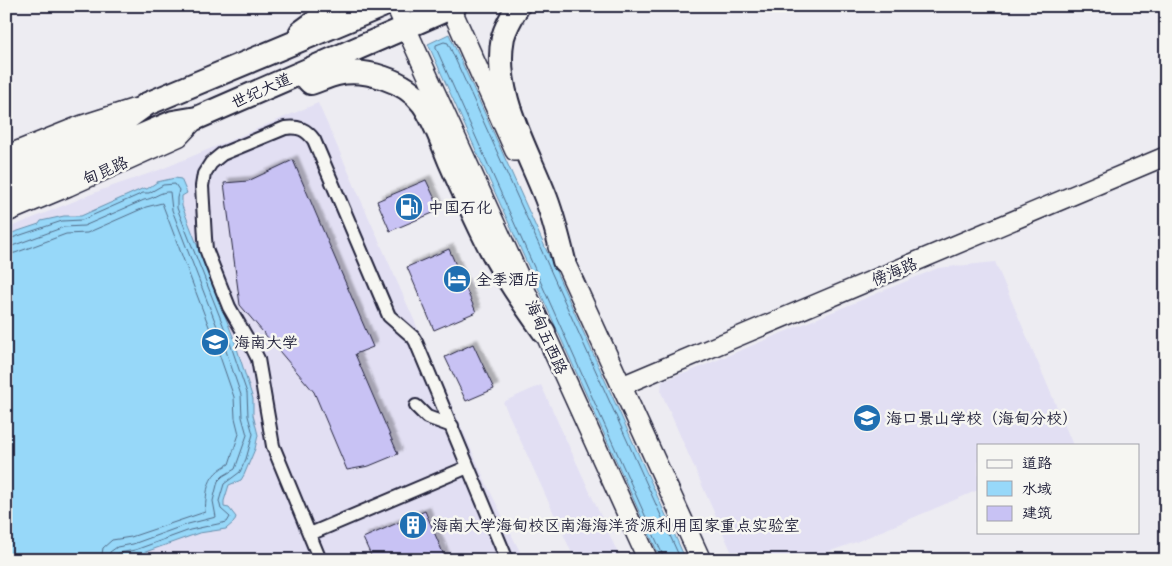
<svg xmlns="http://www.w3.org/2000/svg" width="1172" height="566" viewBox="0 0 1172 566" font-family="'Patrick Hand','LXGW WenKai TC',sans-serif">
<defs>
<filter id="shadow"><feDropShadow dx="4.5" dy="-4.5" stdDeviation="1" flood-color="#0004"/></filter>
</defs>
<rect width="100%" height="100%" fill="#edecf2"/>
<filter id="ink" filterUnits="userSpaceOnUse"><feTurbulence type="fractalNoise" baseFrequency=".02" numOctaves="2"/><feDisplacementMap in="SourceGraphic" scale="10" xChannelSelector="R" yChannelSelector="G"/><feConvolveMatrix kernelMatrix="1 2 1 2 8 2 1 2 1" color-interpolation-filters="sRGB"/></filter>
<g filter="url(#ink)">
<!-- built -->
<path fill="#e2dff3" d="M 318,103 L 488,487 L 524,560 L 6,560 L 6,229 L 104,189 L 162,169 Z
M 995,262 L 1073,445 L 978,445 L 978,490 L 856,542 L 805,560 L 735,560 L 661,392 L 662,381 L 683,373 L 686,373 L 938,268 Z
M 541,385 L 621,560 L 575,560 L 503,402 Z"/>
<!-- water -->
<path fill="#97d8f9" stroke="#688fad" d="M 449,34 L 686,560 L 661,560 L 428,44 Z
M 175,178 L 181,179 L 187,193 L 182,196 L 182,206 L 234,339 L 253,399 L 253,415 L 258,435 L 255,449 L 244,475 L 241,480 L 229,485 L 224,501 L 224,507 L 229,508 L 236,517 L 234,522 L 226,529 L 199,533 L 137,555 L 121,557 L 116,560 L 6,560 L 6,235 L 39,224 L 41,221 L 64,216 L 81,216 L 144,188 L 147,189 L 157,182 Z"/>
<g fill="none" stroke-linecap="round" stroke-linejoin="round">
<!-- shore -->
<path stroke="#516b87" stroke-width="1" d="M 6,240 L 62,221 L 82,220 L 143,193 L 149,193 L 163,185 L 175,184 L 179,190 L 177,198 L 177,208 L 229,340 L 247,393 L 248,416 L 253,434 L 246,459 L 240,472 L 224,484 L 219,501 L 221,509 L 230,517 L 227,522 L 190,530 L 135,550 L 119,553 L 115,555 L 115,560
M 6,247 L 12,246 L 64,227 L 84,226 L 144,200 C 154,199 160,191 170,192 L 172,210 L 223,342 L 241,395 L 242,417 L 247,435 L 235,469 L 223,476 L 218,481 L 213,501 L 216,517 L 188,524 L 133,544 L 117,547 L 110,552 L 108,560
M 6,254 L 15,253 L 66,234 L 87,233 L 146,207 L 162,203 L 216,345 L 234,397 L 235,418 L 239,434 L 229,464 C 206,475 207,489 205,512 L 131,537 L 112,540 L 103,548 L 101,560
M 665,560 L 436,48 L 436,45 L 444,42 L 448,43 L 681,560"/>
</g>
<!-- building -->
<path fill="#c8c2f4" stroke="#22223b" filter="url(#shadow)" d="M 293,160 L 373,347 L 355,354 L 398,454 L 369,466 L 347,470 L 314,392 L 240,305 L 224,183 L 248,181 Z
M 426,180 L 440,210 L 390,231 L 377,201 Z
M 449,249 L 476,312 L 434,330 L 407,267 Z
M 473,344 L 494,389 L 466,401 L 445,357 Z
M 425,511 L 446,560 L 373,560 L 363,538 Z"/>
<g fill="none" stroke-linecap="round" stroke-linejoin="round">
<defs>
<path id="street" d="M 416,406 L 427,417 L 452,426
M 310,534 L 468,467
M 320,560 L 273,446 L 258,359 L 252,347 L 229,307 L 211,262 L 206,249 L 205,238 L 202,186 L 204,174 L 211,163 L 222,154 L 285,128 C 298,126 306,129 314,140 L 389,316 L 413,337 L 416,342 C 447,415 476,487 507,560"/>
<path id="secondary" d="M 6,155 L 81,125 L 134,108
M 6,213 L 68,187 L 179,137 L 197,118
M 621,386 L 1166,156"/>
<path id="primary" d="M 396,6 L 648,560
M 450,6 L 515,151
M 558,247 L 701,560"/>
<path id="highway" d="M 518,6 C 512,16 506,26 503,37 C 492,93 527,148 546,198 C 554,219 559,240 564,261
M 301,32 L 316,21 L 329,6
M 308,80 L 311,83 C 320,80 328,76 337,74 C 365,68 405,80 423,104 C 435,121 442,143 450,162 C 462,189 474,216 487,242 C 503,274 523,303 544,332
M 6,173 L 118,125 L 147,104 L 382,6
M 6,193 L 173,122 L 197,118 L 455,6"/>
</defs>
<!-- street casing -->
<use href="#street" stroke="#22223b" stroke-width="16"/>
<!-- secondary casing -->
<use href="#secondary" stroke="#22223b" stroke-width="21"/>
<!-- primary casing -->
<use href="#primary" stroke="#22223b" stroke-width="22"/>
<!-- highway casing -->
<use href="#highway" stroke="#22223b" stroke-width="26"/>
<!-- street -->
<use href="#street" stroke="#f6f6f2" stroke-width="12"/>
<!-- secondary -->
<use href="#secondary" stroke="#f6f6f2" stroke-width="18"/>
<!-- primary -->
<use href="#primary" stroke="#f6f6f2" stroke-width="19"/>
<!-- highway -->
<use href="#highway" stroke="#f6f6f2" stroke-width="22"/>
</g>
</g>
<!-- icons -->
<defs>
<symbol id="fuel-disc" viewBox="-11 -11 22 22"><circle r="9.5" fill="#1f6fb2" stroke="#f6f6f2"/><path d="M-5.5-6h7V0h2V4h1.3V-2.5L3-4.5l.8-.8L6-3V5H2.5V1h-1V6h-7ZM-4.2-4.7v3.2H.2V-4.7Z" fill="#fff"/></symbol>
<symbol id="hotel-disc" viewBox="-11 -11 22 22"><circle r="9.5" fill="#1f6fb2" stroke="#f6f6f2"/><path d="M-6-4.5h1.5V1H6V5H4.5V3h-9V5H-6ZM-4 0a1.8 1.8 0 1 1 3.6 0ZM.5 0V-2.5h3Q6-2.5 6 0Z" fill="#fff"/></symbol>
<symbol id="university-disc" viewBox="-11 -11 22 22"><circle r="9.5" fill="#1f6fb2" stroke="#f6f6f2"/><path d="M0-5L7-2L0 1L-7-2ZM-4 1L0 2.5L4 1V4Q0 6-4 4Z" fill="#fff"/></symbol>
<symbol id="school-disc" viewBox="-11 -11 22 22"><circle r="9.5" fill="#1f6fb2" stroke="#f6f6f2"/><path d="M0-5L7-2L0 1L-7-2ZM-4 1L0 2.5L4 1V4Q0 6-4 4Z" fill="#fff"/></symbol>
<symbol id="building-disc" viewBox="-11 -11 22 22"><circle r="9.5" fill="#1f6fb2" stroke="#f6f6f2"/><path d="M-4-6H4V6H1V3H-1V6H-4ZM-2.5-4.3h1.7v1.8h-1.7ZM.8-4.3h1.7v1.8H.8ZM-2.5-1h1.7V.8h-1.7ZM.8-1h1.7V.8H.8Z" fill="#fff"/></symbol>
</defs>
<g fill-rule="evenodd">
<use href="#fuel-disc" x="393" y="191" width="32" height="32"/>
<use href="#hotel-disc" x="441" y="263" width="32" height="32"/>
<use href="#university-disc" x="199" y="326" width="32" height="32"/>
<use href="#school-disc" x="851" y="402" width="32" height="32"/>
<use href="#building-disc" x="397" y="509" width="32" height="32"/>
</g>
<g text-anchor="middle" stroke-width="5" stroke-linejoin="round" paint-order="stroke">
<!-- street labels -->
<g font-size="16" fill="#22223b" stroke="#f6f6f2">
<text transform="translate(261 90) rotate(-24)" y="6">世纪大道</text>
<text transform="translate(105 170) rotate(-24)" y="6">甸昆路</text>
<text transform="translate(894 271) rotate(-23)" y="6">傍海路</text>
<text transform="translate(547 337) rotate(66)" y="6">海甸五西路</text>
</g>
<!-- poi labels -->
<g font-size="16" fill="#22223b" stroke="#f6f6f2" text-anchor="start">
<text x="428" y="213">中国石化</text>
<text x="476" y="285">全季酒店</text>
<text x="234" y="348">海南大学</text>
<text x="886" y="424">海口景山学校（海甸分校）</text>
<text x="432" y="531">海南大学海甸校区南海海洋资源利用国家重点实验室</text>
</g>
</g>
<!-- margin -->
<rect width="1172" height="566" fill="none" stroke="#f6f6f2" stroke-width="25"/>
<rect x="12" y="12" width="1147" height="541" fill="none" stroke="#22223b" stroke-width="2" filter="url(#ink)"/>
<!-- legend -->
<rect x="977" y="444" width="162" height="90" fill="#f6f6f2" stroke="#a1a1a9"/>
<rect x="987" y="460" width="25" height="8" fill="#f6f6f2" stroke="#a1a1a9"/>
<text x="1022" y="468" font-size="15" fill="#22223b">道路</text>
<rect x="987" y="481" width="25" height="15" fill="#97d8f9" stroke="#a1a1a9"/>
<text x="1022" y="494" font-size="15" fill="#22223b">水域</text>
<rect x="987" y="506" width="25" height="15" fill="#c8c2f4" stroke="#a1a1a9"/>
<text x="1022" y="518" font-size="15" fill="#22223b">建筑</text>
</svg>
